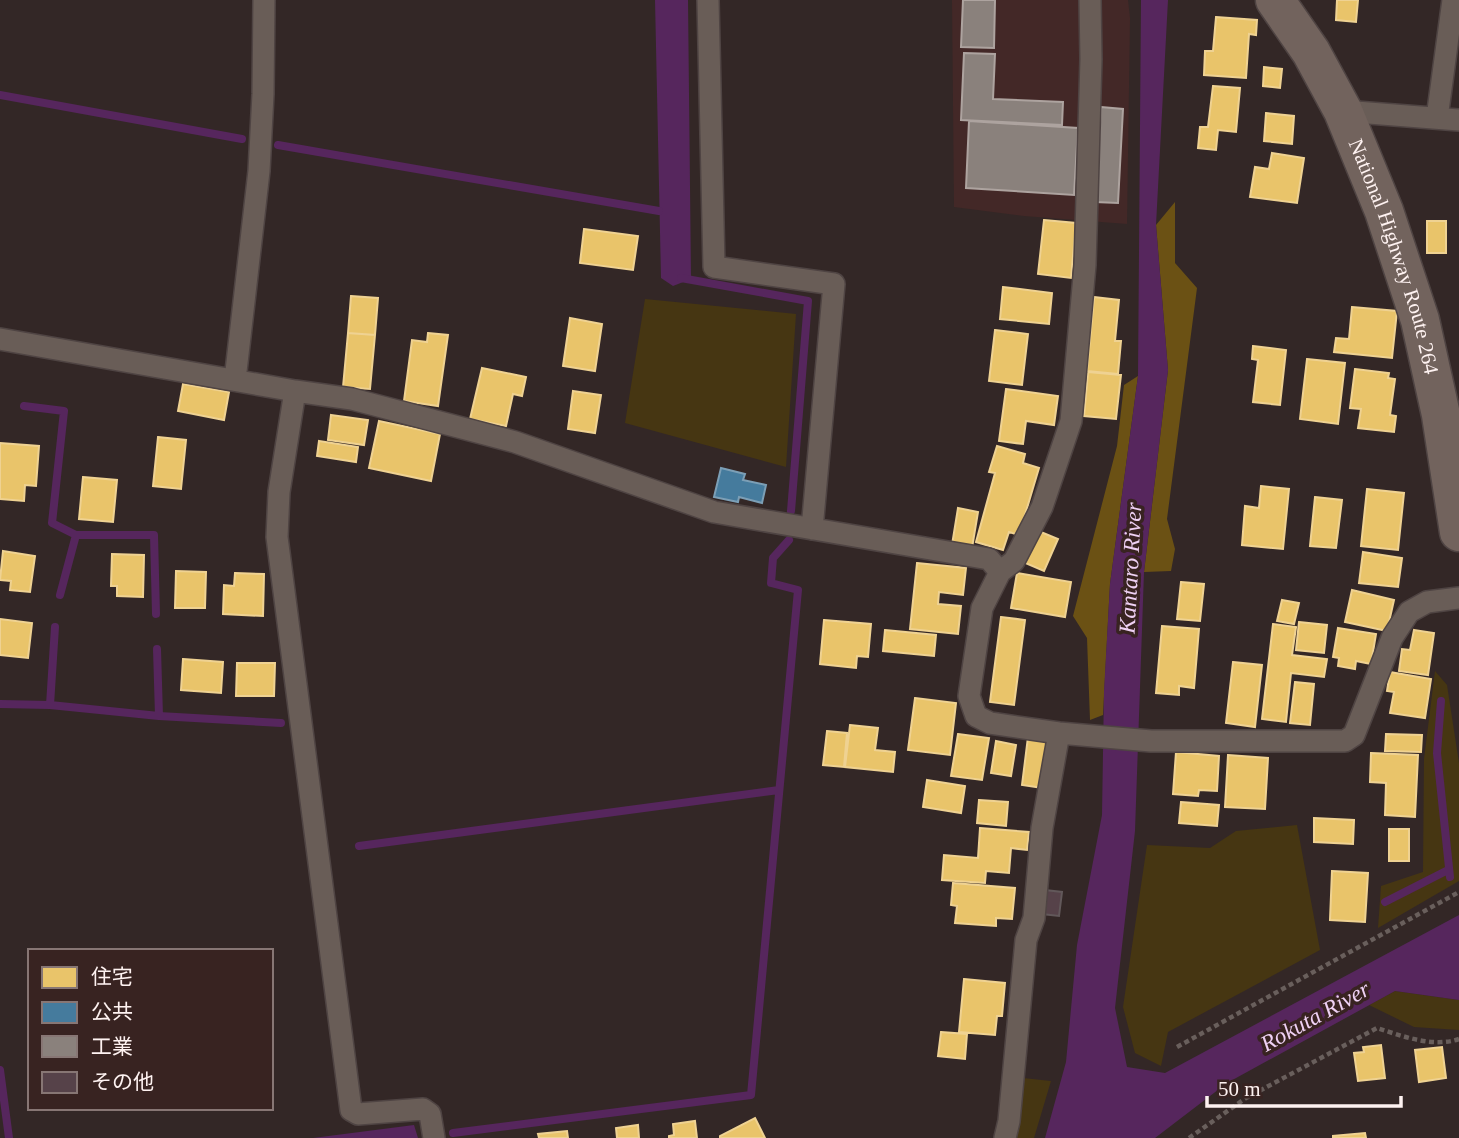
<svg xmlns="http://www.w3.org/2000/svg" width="1459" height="1138" viewBox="0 0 1459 1138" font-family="'Times New Roman','Noto Sans JP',serif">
<rect width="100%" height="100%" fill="#332726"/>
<!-- built -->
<path fill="#432827" d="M 952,0 L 1128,0 L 1130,18 L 1127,224 L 1024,216 L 954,207 Z"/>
<!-- green -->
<path fill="#463612" d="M 645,299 L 796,314 L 786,467 L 625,423 Z
M 1435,671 L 1447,685 L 1459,763 L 1459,881 L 1378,928 L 1381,886 L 1423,872 L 1424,759 Z
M 1297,825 L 1320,950 L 1168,1032 L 1161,1066 L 1135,1053 L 1123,1007 L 1147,845 L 1210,848 L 1236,831 Z
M 1395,991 L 1459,1000 L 1459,1030 L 1414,1027 L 1369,1005 Z
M 1023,1078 L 1051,1081 L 1034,1138 L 1008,1138 Z"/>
<!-- forest -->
<path fill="#6b5114" d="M 1175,202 L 1175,263 L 1197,288 L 1167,519 L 1175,549 L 1171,571 L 1144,572 L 1168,370 L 1156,225 Z
M 1138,376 L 1110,584 L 1103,715 L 1090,720 L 1087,638 L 1073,616 L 1117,446 L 1124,385 Z"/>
<!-- water -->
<path fill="#56265d" d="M 655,0 L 688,0 L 691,279 L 673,286 L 661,278 Z
M 1141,0 L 1168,0 L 1156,225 L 1168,370 L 1144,572 L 1135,831 L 1115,1008 L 1127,1067 L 1165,1073 L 1459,915 L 1459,1000 L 1395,991 L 1227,1083 L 1155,1138 L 1045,1138 L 1066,1062 L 1077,945 L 1102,815 L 1104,691 L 1110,584 L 1138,376 Z
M 414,1125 L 418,1138 L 313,1138 Z"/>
<!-- homes -->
<path fill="#e9c46a" stroke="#efd292" stroke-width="2" d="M 1337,0 L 1358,0 L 1356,22 L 1336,20 Z
M 1216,17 L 1257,20 L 1256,35 L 1249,34 L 1246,78 L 1204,75 L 1205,51 L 1213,51 Z
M 1264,67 L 1282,69 L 1280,88 L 1263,86 Z
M 1213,86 L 1240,88 L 1236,132 L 1218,130 L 1216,150 L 1198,148 L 1200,127 L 1208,127 Z
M 1266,113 L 1294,116 L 1292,144 L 1264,141 Z
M 1272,153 L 1304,158 L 1297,203 L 1250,197 L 1255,167 L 1269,169 Z
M 1044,220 L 1076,223 L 1071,278 L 1038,274 Z
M 1427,221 L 1446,221 L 1446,253 L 1427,253 Z
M 584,229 L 638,236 L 633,270 L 580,263 Z
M 1003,287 L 1052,293 L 1049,324 L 1000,319 Z
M 351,296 L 378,298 L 375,335 L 348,333 Z
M 1094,297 L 1119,300 L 1115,341 L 1121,341 L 1118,374 L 1087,371 Z
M 1352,307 L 1397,311 L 1392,358 L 1334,352 L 1336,338 L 1349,339 Z
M 570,318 L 602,324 L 595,371 L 563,366 Z
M 995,330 L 1028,334 L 1022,385 L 989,381 Z
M 348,333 L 375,335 L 370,389 L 343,387 Z
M 428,333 L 448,335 L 438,406 L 404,401 L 412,340 L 427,342 Z
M 1253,346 L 1286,350 L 1280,405 L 1253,402 L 1258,360 L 1252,359 Z
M 1307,359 L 1345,363 L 1338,424 L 1300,419 Z
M 482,368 L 526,377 L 522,396 L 513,394 L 506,426 L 470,419 Z
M 1355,369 L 1389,373 L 1388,378 L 1395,379 L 1390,415 L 1396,416 L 1394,432 L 1358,428 L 1361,409 L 1350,408 Z
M 1088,372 L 1121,375 L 1116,419 L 1084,416 Z
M 183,384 L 229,392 L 224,420 L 178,411 Z
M 1006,389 L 1058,396 L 1054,425 L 1026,421 L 1023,444 L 999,441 Z
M 573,391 L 601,395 L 595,433 L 568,429 Z
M 331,415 L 368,420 L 364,445 L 328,440 Z
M 379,421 L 440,434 L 431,481 L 369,468 Z
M 158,437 L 186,440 L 181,489 L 153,486 Z
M 319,441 L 358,447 L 356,462 L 317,456 Z
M 0,443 L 39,446 L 36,486 L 25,485 L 24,501 L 0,499 Z
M 997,446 L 1025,454 L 1023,463 L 1039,468 L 1019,535 L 1009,532 L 1003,550 L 976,542 L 995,473 L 989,472 Z
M 83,477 L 117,480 L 113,522 L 79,519 Z
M 1261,486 L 1289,489 L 1283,549 L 1242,545 L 1245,506 L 1259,508 Z
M 1367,489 L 1404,493 L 1398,550 L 1361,546 Z
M 1315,497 L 1342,500 L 1336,548 L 1310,546 Z
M 958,508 L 978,512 L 972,548 L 952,545 Z
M 1036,530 L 1058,539 L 1044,571 L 1023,562 Z
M 3,551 L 35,556 L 30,592 L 10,590 L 11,581 L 0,580 Z
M 1363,552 L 1402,558 L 1398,587 L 1359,583 Z
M 112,554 L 144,555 L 143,597 L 117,596 L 117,586 L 111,586 Z
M 917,563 L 966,568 L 963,595 L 939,592 L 938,604 L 961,606 L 958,634 L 910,629 Z
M 176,571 L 206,572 L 205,608 L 175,608 Z
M 235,573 L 264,574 L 263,616 L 223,614 L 224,585 L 234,586 Z
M 1017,573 L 1071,582 L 1065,617 L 1011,608 Z
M 1181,582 L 1204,584 L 1200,621 L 1177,619 Z
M 1352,590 L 1394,600 L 1387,631 L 1345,622 Z
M 1282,600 L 1299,603 L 1294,624 L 1277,621 Z
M 1001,617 L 1025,620 L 1014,705 L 990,702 Z
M 0,619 L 32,623 L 28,658 L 0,655 Z
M 824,620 L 871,624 L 868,657 L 857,656 L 856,668 L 820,664 Z
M 1299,622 L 1327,625 L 1324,653 L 1296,650 Z
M 1273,624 L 1296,627 L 1292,655 L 1327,659 L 1324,677 L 1291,673 L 1286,722 L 1262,719 Z
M 1162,626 L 1199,629 L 1194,688 L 1179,686 L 1179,695 L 1156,693 Z
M 1338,628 L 1376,634 L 1371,664 L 1356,661 L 1355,669 L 1338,666 L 1339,658 L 1333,657 Z
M 885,630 L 936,635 L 934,656 L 883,651 Z
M 1414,630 L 1434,633 L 1428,675 L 1399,671 L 1402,649 L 1410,650 Z
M 183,659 L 223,662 L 221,693 L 181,690 Z
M 1233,662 L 1262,665 L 1255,727 L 1226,723 Z
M 237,663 L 275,663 L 274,696 L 236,696 Z
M 1390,672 L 1431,679 L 1425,718 L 1390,713 L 1394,692 L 1387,691 Z
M 1295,682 L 1314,684 L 1310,725 L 1290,723 Z
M 915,698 L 956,703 L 950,755 L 908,750 Z
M 850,725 L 878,728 L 875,750 L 895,752 L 893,772 L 845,767 Z
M 827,731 L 847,733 L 844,767 L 823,765 Z
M 958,734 L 989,738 L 982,780 L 951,776 Z
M 1386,734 L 1422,735 L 1421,752 L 1385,751 Z
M 1028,737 L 1049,740 L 1043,788 L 1022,785 Z
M 996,741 L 1016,745 L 1011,776 L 991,773 Z
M 1176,752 L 1219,756 L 1217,791 L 1199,790 L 1198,796 L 1173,794 Z
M 1371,753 L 1418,755 L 1415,817 L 1385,815 L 1386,783 L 1370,782 Z
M 1228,755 L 1268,758 L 1265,809 L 1225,807 Z
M 927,780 L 965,786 L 961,813 L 923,807 Z
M 979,800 L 1008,802 L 1006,826 L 977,823 Z
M 1181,802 L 1219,805 L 1217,826 L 1179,823 Z
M 1314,818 L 1354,820 L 1353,844 L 1314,842 Z
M 980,828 L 1029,832 L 1027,850 L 1011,848 L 1009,873 L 986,871 L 985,883 L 942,880 L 944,855 L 978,858 Z
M 1389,829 L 1409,829 L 1409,861 L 1389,861 Z
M 1332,871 L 1368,873 L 1365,922 L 1330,920 Z
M 953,883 L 1015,888 L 1012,919 L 996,918 L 996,926 L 955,923 L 957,906 L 951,905 Z
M 964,979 L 1005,983 L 1002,1016 L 997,1016 L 995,1035 L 959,1032 Z
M 941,1032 L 967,1034 L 965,1059 L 938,1056 Z
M 1381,1045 L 1385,1078 L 1358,1081 L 1354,1053 L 1364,1052 L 1363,1047 Z
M 1442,1047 L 1446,1078 L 1419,1082 L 1415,1050 Z
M 755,1118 L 765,1138 L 720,1138 L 720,1136 Z
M 695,1121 L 697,1138 L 669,1138 L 669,1136 L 674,1135 L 673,1124 Z
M 638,1125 L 639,1138 L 617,1138 L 616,1128 Z
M 567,1131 L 568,1138 L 539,1138 L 538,1134 Z
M 1365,1133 L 1366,1138 L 1333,1138 L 1333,1136 Z"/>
<!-- public -->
<path fill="#457b9d" stroke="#7c9fb6" stroke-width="2" d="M 721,468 L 745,474 L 743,480 L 766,485 L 762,503 L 739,497 L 738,502 L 714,497 Z"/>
<!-- industry -->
<path fill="#8a817c" stroke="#ada39f" stroke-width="2" d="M 963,0 L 995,0 L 994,48 L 961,47 Z
M 964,53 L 995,54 L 993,99 L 1063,102 L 1062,125 L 961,120 Z
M 1101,107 L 1123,109 L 1118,203 L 1095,202 Z
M 969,121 L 1078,128 L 1074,195 L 966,188 Z"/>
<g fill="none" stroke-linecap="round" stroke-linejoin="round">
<!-- stream -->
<path stroke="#56265d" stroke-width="8" d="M 0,95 L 242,139
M 278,145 L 659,211
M 681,278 L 808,301 L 791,511
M 24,406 L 64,411 L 52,523 L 76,535 L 154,535 L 156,614
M 60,595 L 76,535
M 157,649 L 159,716
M 1441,701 L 1437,753 L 1450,877
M 0,704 L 50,705 L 159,716 L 281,723
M 50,705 L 55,627
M 359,846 L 779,790
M 1385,902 L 1448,870
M 0,1070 L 9,1138
M 453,1133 L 751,1095 L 798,590 L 771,583 L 773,558 L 789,540"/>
</g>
<!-- building -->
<path fill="#564249" stroke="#62585a" stroke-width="2" d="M 1045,890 L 1062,892 L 1059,916 L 1042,914 Z"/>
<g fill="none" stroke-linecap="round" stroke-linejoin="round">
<defs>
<path id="street" d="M 708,0 L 714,267 L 834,284 L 812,529
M 1343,111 L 1459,120
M 1437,118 L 1453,0
M 0,339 L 295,391 L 352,399 L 515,442 L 714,512 L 989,559 L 1000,572 L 982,608 L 969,696 L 976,716 L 990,723 L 1059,733 L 1151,741 L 1345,741 L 1354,735 L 1392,638 L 1409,612 L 1427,602 L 1459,598
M 235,380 L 259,171 L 263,94 L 264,0
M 295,391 L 279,492 L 277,537 L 351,1110 L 358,1114 L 423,1109 L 430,1114 L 434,1138
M 1000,572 L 1014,561 L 1042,507 L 1071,421 L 1085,265 L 1091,59 L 1090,0
M 1005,1138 L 1009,1121 L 1026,940 L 1034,918 L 1042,828 L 1059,733"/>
<g id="highway">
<path id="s1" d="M 1275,0 L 1311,52 L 1343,111 L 1384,211 L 1420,320 L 1441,415 L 1459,532"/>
</g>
</defs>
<!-- street casing -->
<use href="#street" stroke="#4f4443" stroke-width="24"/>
<!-- highway casing -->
<use href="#highway" stroke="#4f4443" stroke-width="41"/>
<!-- path -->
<path stroke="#695f5c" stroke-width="4.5" stroke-dasharray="5 3.5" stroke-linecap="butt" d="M 1177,1047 L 1459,892
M 1189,1138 L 1246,1098 L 1377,1028 C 1402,1036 1433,1048 1459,1039"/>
<!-- street -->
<use href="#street" stroke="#695d57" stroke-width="21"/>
<!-- highway -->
<use href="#highway" stroke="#72635d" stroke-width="38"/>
</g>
<g text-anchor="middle" stroke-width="7" stroke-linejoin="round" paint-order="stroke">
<!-- street labels -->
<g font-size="21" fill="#fef2f1" stroke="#382321">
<text dy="7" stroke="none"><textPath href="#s1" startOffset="285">National Highway Route 264</textPath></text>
</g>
<!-- water labels -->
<g font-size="23" font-style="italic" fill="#efd1f4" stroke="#382321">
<text transform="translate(1130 568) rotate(-87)" y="8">Kantaro River</text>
<text transform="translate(1315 1016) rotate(-29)" y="8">Rokuta River</text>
</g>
</g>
<!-- legend -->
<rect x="28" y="949" width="245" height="161" fill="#382321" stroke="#877674" stroke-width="2"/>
<rect x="42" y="967" width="35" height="21" fill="#e9c46a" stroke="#877674" stroke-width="2"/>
<text x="91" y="984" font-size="21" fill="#fef2f1">住宅</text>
<rect x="42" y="1002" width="35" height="21" fill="#457b9d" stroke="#877674" stroke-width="2"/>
<text x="91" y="1019" font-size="21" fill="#fef2f1">公共</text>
<rect x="42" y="1036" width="35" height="21" fill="#8a817c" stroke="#877674" stroke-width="2"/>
<text x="91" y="1054" font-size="21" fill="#fef2f1">工業</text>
<rect x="42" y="1072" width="35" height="21" fill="#564249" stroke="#877674" stroke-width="2"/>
<text x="91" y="1089" font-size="21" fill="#fef2f1">その他</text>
<!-- scale -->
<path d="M1207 1096v10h194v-10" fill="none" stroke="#fef2f1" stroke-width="3.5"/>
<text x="1218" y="1096" font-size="21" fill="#fef2f1" stroke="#382321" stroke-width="5" paint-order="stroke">50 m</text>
</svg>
